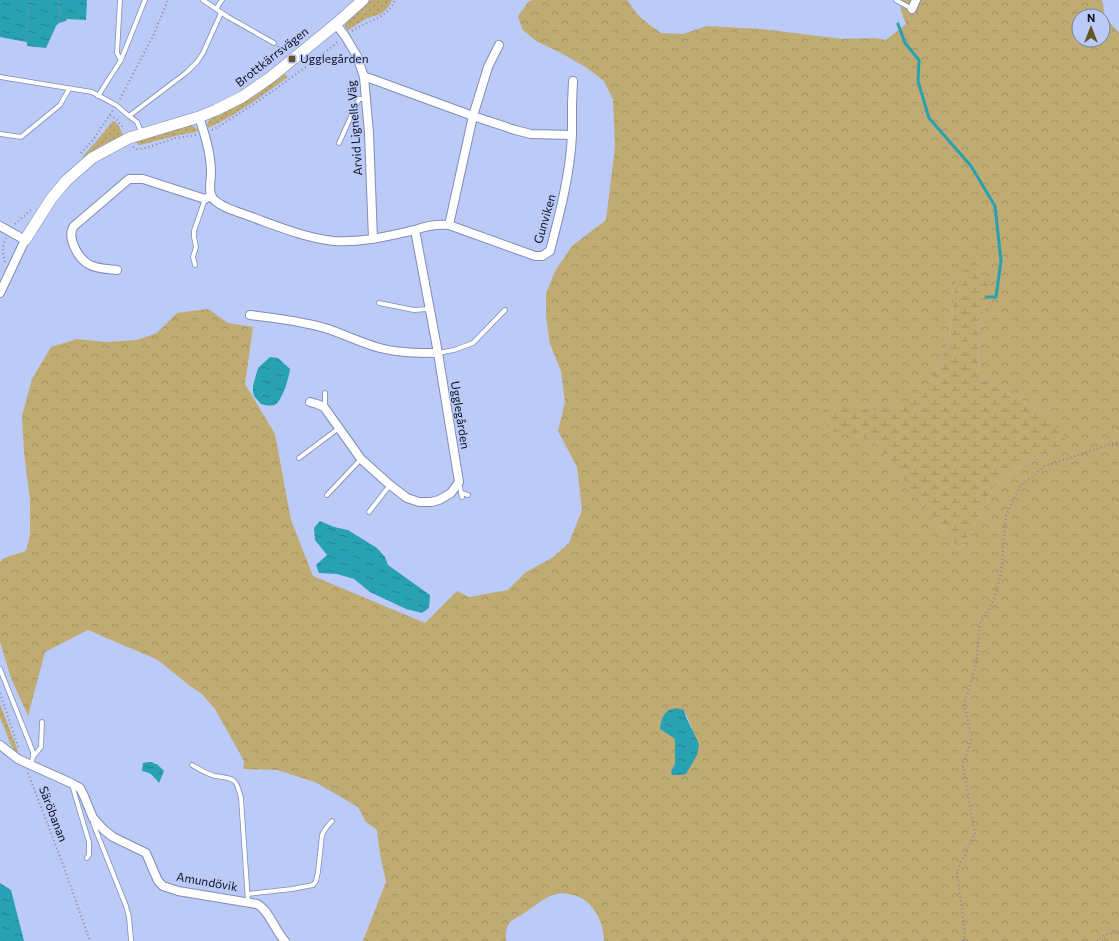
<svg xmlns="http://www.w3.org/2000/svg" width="1119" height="941" viewBox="0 0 1119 941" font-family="Commissioner,sans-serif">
<defs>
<pattern id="grass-dots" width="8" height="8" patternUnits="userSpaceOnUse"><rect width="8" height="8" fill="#c0ab73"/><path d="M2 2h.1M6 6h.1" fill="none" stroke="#a49263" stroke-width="1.8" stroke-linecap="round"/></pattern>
<pattern id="forest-crowns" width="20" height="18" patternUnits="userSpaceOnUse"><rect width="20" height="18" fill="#c0ab73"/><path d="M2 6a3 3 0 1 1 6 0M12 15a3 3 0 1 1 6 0" fill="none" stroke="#a49263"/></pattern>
<pattern id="wetland-marsh" width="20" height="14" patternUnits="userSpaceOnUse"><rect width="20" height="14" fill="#c0ab73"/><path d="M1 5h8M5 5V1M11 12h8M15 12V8" fill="none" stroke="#a49263"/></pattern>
<pattern id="water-ripples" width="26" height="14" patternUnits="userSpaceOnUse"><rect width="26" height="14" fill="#28a1b3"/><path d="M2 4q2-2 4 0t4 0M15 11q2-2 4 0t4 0" fill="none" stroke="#218291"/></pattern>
</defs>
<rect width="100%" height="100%" fill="#bbcaf7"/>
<!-- grass -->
<path fill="url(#grass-dots)" d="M 371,0 L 392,0 C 384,17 378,13 364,20 C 358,23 353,27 347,31 L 345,25 L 347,21 Z
M 285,74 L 288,77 C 262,96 236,115 208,128 L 207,124 L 210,119 L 227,111 L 250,99 Z
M 113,121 C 119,124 121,130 123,135 L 99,147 L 83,158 L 83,156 L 94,144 Z
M 191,125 L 197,129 L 198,131 L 196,132 L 179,135 L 140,145 L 138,145 L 136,142 Z
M 0,704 L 18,751 L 17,753 L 15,752 L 11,745 L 0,717 Z"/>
<!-- forest -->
<path fill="url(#forest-crowns)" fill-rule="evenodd" d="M 533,0 L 627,0 L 638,15 L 647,23 L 661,33 L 683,34 L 707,26 L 761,29 L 842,39 L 874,38 L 886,40 L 906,24 L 901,11 L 900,0 L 1102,0 L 1105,17 L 1119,33 L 1119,941 L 604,941 C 604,920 591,896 568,894 C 565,893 560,893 556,894 C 545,897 536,905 527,911 C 512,922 505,919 506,941 L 363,941 L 386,882 L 380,854 L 377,830 L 366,822 L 358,807 L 315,782 L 277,770 L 243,769 L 244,761 L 215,709 L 202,694 L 190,686 L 158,660 L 88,630 L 45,652 L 28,716 L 11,678 L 0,642 L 0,562 L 4,558 L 26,551 L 30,535 L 30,500 L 24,453 L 22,416 L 32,379 L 51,347 L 77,339 L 106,342 L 137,340 L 157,333 L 177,313 L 208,309 L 228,323 L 253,327 L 245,384 L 275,434 L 291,520 L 313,576 L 425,623 L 457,591 L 469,597 L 508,590 L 526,572 L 552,558 L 569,543 L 582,510 L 577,467 L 558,431 L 565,402 L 561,371 L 550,344 L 546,316 L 546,294 L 555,271 L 572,246 L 606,220 L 615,147 L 613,100 L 604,81 L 587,68 L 561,53 L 536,41 L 522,29 L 518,16 L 529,1 ZM 1079,16 L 1103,16 L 1103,40 L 1079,40 ZM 973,259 L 990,288 L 978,332 L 979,378 L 1047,414 L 1055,451 L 1029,459 L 994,487 L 977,521 L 960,550 L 935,520 L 874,441 L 871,409 L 909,407 L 932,377 L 950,341 L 955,284 ZM 684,710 L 692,728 L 672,775 L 671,771 L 675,764 L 675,739 L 660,729 L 660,724 Z"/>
<!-- wetland -->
<path fill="url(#wetland-marsh)" d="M 973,258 L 990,288 L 978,332 L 979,378 L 1047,414 L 1068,443 L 1055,451 L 1029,459 L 994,487 L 977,521 L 960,550 L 935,520 L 874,441 L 832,431 L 819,414 L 829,407 L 871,409 L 909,406 L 932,377 L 950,341 L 955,284 Z"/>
<!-- water -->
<path fill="url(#water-ripples)" d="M 0,0 L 87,0 L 86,20 L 67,19 L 66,21 L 59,23 L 56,26 L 46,48 L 27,46 L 27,43 L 26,42 L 0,37 Z
M 270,357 L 278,358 L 290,369 C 289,377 283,399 276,404 C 272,407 265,405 261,404 L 254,396 L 253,392 L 253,386 L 258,368 Z
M 320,521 L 334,527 L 348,530 L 377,548 L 385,557 L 388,565 L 430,595 L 429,608 L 422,613 L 406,609 L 370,592 L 354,579 L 337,574 L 319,573 L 316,565 L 327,555 L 315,540 L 314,528 Z
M 676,708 L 684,710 L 686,717 L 699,744 L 697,755 L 686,774 L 680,775 L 672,775 L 671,771 L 675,764 L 675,739 L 660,729 C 660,723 663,713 669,710 C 671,709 674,709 676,708 Z
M 149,762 L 152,762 L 155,764 L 157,764 L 164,771 L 159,783 C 153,776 152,773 142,771 L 143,763 Z
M 0,883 L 11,890 L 24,941 L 0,941 Z"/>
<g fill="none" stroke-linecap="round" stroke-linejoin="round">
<!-- stream -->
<path stroke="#28a1b3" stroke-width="3" d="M 898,24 L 905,43 L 919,60 L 918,81 L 929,118 L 971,166 L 995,206 L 1001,261 L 996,297 L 987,297"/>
<defs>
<path id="service" d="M 120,0 L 117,53 L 121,60
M 203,0 L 228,17 L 274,43
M 896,0 L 912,9
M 216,9 L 222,0
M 0,77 L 92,92 L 116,105 L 129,116 L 137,122 L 142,134
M 98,96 L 121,60 L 145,0
M 129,116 L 187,72 L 197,62 L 203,53 L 221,13
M 0,134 L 21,137 L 60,105 L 69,89
M 339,143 L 359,99 L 366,99
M 195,265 L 193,257 L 196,247 L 194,237 L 194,231 L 205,199
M 379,303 L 414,310 L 429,309
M 438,353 L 454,350 L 473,343 L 505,310
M 325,393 L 325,407
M 299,458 L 339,428
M 459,482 L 462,497
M 461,493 L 468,495
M 327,495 L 361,459
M 369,512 L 390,485
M 0,669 L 33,752 L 33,757 L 31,765
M 33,757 L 41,747 L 42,722
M 192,765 C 199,769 207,774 215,776 C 234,779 236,777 241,798 L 248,902
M 72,785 L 89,842 L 89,855 L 87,858
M 93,820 L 93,823 L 126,906 L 129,917 L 131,940
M 248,894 L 292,889 L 313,885 L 316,881 L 318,872 L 322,835 L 326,828 L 332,821"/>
<path id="minor" d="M 912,9 L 916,0
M 336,24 L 345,36 L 357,56 L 364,77 L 369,133 L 373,239
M 364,77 L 369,78 L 473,116 L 515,130 L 531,134 L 572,135 C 570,175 560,212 550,251 L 542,256 L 535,256 L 449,225 C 437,224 426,226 415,230
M 199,117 C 205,135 211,154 211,173 C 211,181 208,190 212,197 C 218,207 239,212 249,216 C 277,226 305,238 334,241 C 361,243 388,236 415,230 L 438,353 L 459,482 L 451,493 L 439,500 L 431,502 L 419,502 L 407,498 L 390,485 L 361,459 L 324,407 L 317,404 L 310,402
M 572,135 L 572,104 L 573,81
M 449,225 L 473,116 L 488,67 L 499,45
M 0,226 L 25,240 L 0,293
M 117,270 C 108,269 98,269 90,265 C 78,259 66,237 74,226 L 129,179 L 143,179 L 205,199 L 211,196
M 250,315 C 276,318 301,321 325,328 C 344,334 361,343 380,348 C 399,353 418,353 438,353
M 0,745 L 18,759 L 31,765 L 71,783 L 80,788 L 84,796 L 93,818 L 104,830 L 113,837 L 146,853 L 158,881 L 163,886 L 178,891 L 257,904 C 269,910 275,931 285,941"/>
<path id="tertiary" d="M 25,240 L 51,199 L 66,181 L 92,158 L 129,138 L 199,117 L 216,110 L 242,97 L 271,77 L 336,24 L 363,0"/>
</defs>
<!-- service casing -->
<use href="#service" stroke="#7f8db7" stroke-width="5.5"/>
<!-- minor casing -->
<use href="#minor" stroke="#7f8db7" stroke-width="10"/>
<!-- tertiary casing -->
<use href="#tertiary" stroke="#7f8db7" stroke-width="12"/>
<!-- path -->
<path stroke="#7f8aad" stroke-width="2" stroke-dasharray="1 3" stroke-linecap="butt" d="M 59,23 L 59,2
M 352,31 C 368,20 387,19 395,0
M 26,42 L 30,0
M 278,46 L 285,53
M 120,99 L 154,34 L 168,0
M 110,115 L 116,119 L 124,129
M 212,130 L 218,127 C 261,100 300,73 339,41
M 133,147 L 137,149 L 145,148 L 176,138 L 196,135
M 81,153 L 93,140 L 113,110
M 15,224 L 31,210
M 5,262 C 3,253 1,247 6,238
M 0,693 L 19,749
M 28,773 L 62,862 L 90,941
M 963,941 L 965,934 L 957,871 L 975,833 L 963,766 L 972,738 L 964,704 L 976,665 L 980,624 L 994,599 L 1001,573 L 1006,516 L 1019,487 L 1045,466 L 1114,443 L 1119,443
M 1097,941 L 1106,934 L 1119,933"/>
<!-- service -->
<use href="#service" stroke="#fff" stroke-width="4"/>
<!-- minor -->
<use href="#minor" stroke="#fff" stroke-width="8"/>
<!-- tertiary -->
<use href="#tertiary" stroke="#fff" stroke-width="11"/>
</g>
<!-- markers -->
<rect fill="#665523" stroke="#bbcaf7" stroke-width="1.5" x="288" y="55" width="8" height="8" rx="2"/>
<g text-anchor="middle" stroke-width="3" stroke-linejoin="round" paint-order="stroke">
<!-- street labels -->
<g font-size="12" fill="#0d1121" stroke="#bbcaf7">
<text transform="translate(272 57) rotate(-38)" y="4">Brottkärrsvägen</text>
<text transform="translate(355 128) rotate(-94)" y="4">Arvid Lignells Väg</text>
<text transform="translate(545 219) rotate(-74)" y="4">Gunviken</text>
<text transform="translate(460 415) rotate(81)" y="4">Ugglegården</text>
<text transform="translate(53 814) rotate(69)" y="4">Säröbanan</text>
<text transform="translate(207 882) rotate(10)" y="4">Amundövik</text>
</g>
<!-- poi labels -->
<g font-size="12" fill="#0d1121" stroke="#bbcaf7" text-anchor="start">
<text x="300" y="63">Ugglegården</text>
</g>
</g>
<!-- north arrow -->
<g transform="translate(1091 28)"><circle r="19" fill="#bbcaf7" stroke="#7580a1"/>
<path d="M0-3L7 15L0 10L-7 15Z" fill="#665523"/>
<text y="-6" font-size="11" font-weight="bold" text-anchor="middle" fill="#0d1121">N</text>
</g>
</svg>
